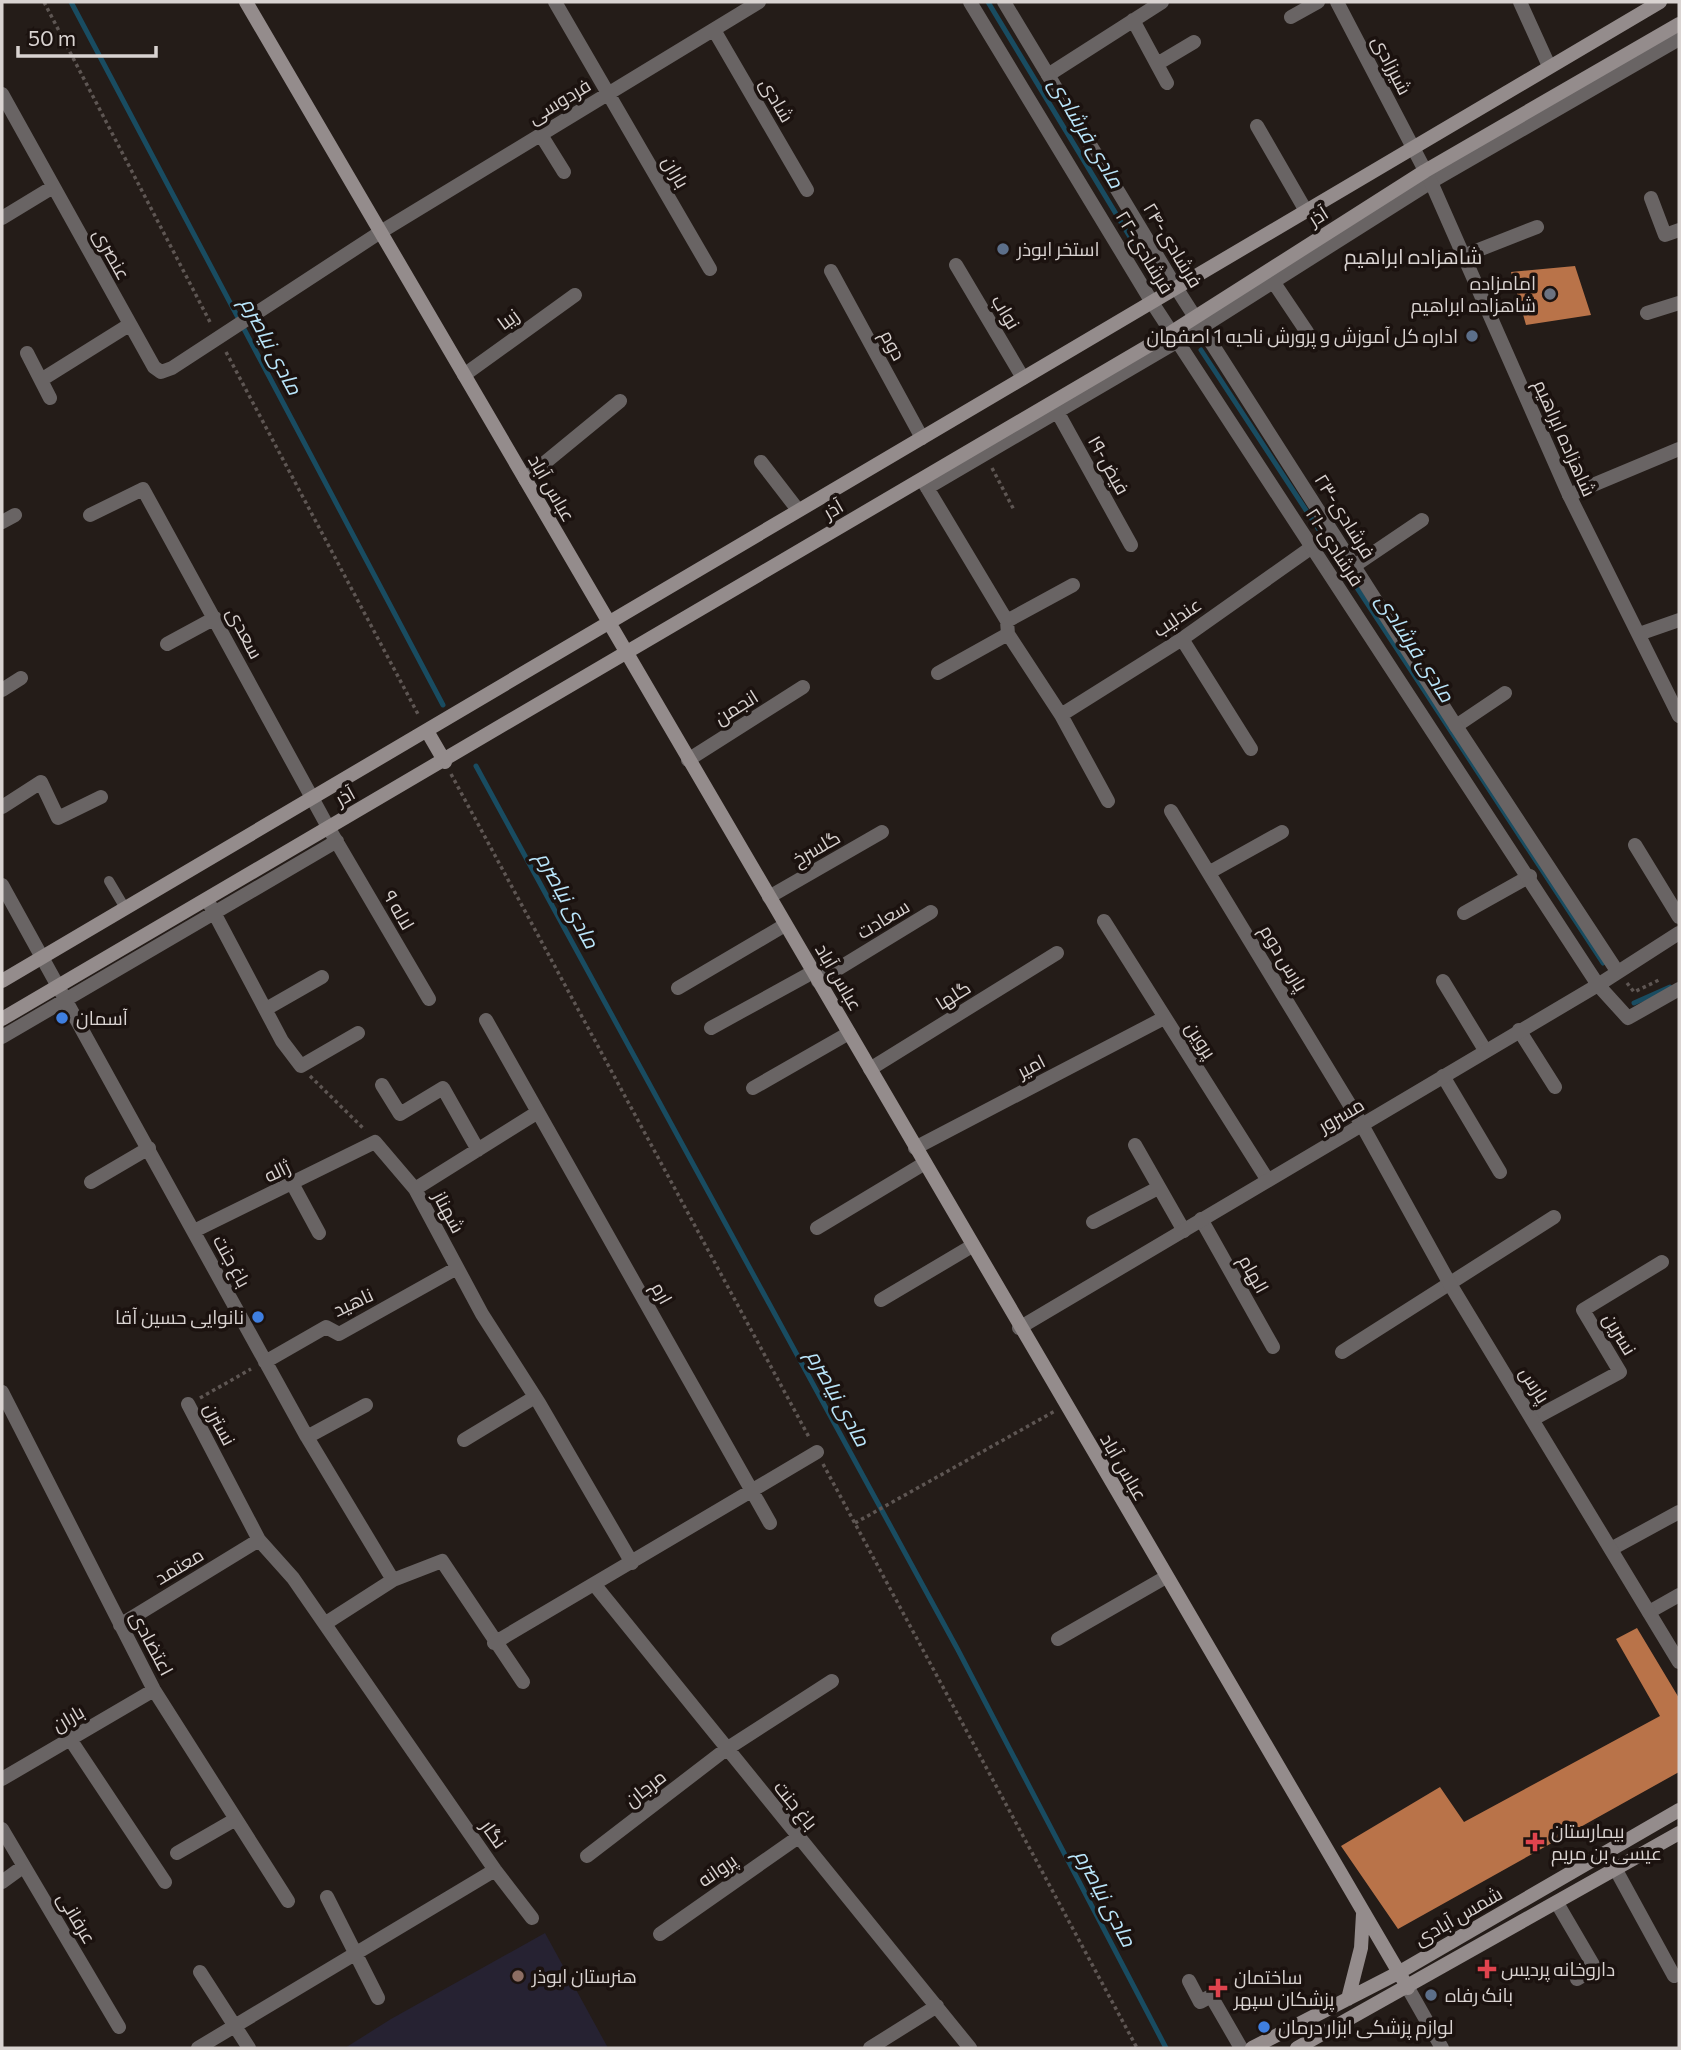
<svg xmlns="http://www.w3.org/2000/svg" width="1681" height="2050" viewBox="0 0 1681 2050" font-family="Commissioner,Cairo,sans-serif">
<rect width="100%" height="100%" fill="#241c18"/>
<!-- education -->
<path fill="#262232" d="M 545,1933 L 608,2048 L 345,2048 L 391,2019 Z"/>
<g fill="none" stroke-linecap="round" stroke-linejoin="round">
<!-- stream -->
<path stroke="#194c61" stroke-width="5" d="M 71,2 L 443,705
M 988,2 L 1156,280
M 1201,350 L 1603,963
M 476,766 L 958,1650 L 1166,2048
M 1634,1003 L 1670,987"/>
</g>
<!-- building -->
<path fill="#b97349" d="M 1575,266 L 1591,315 L 1526,325 L 1511,272 Z
M 1637,1628 L 1679,1698 L 1679,1772 L 1398,1929 L 1341,1846 L 1440,1787 L 1464,1822 L 1660,1716 L 1616,1639 Z"/>
<g fill="none" stroke-linecap="round" stroke-linejoin="round">
<!-- path -->
<path stroke="#5e5653" stroke-width="3.5" stroke-dasharray="3.5 3.5" stroke-linecap="butt" d="M 44,2 L 211,324
M 226,352 L 419,716
M 992,468 L 1014,510
M 451,774 L 810,1439
M 1627,983 L 1634,992 L 1659,980
M 310,1076 L 365,1130
M 200,1398 L 251,1369
M 823,1464 L 1137,2048
M 855,1523 L 1055,1411"/>
<!-- service -->
<path stroke="#696464" stroke-width="10" d="M 109,881 L 125,908"/>
<!-- minor -->
<path stroke="#696464" stroke-width="14" d="M 555,2 L 710,269
M 1520,2 L 1549,66
M 1291,17 L 1318,2
M 1133,20 L 1167,83
M 714,30 L 807,190
M 1157,64 L 1194,42
M 1048,75 L 1162,2
M 2,94 L 154,367 L 161,372 L 172,368 L 379,233 L 759,2
M 1257,126 L 1306,211
M 541,135 L 564,172
M 1651,198 L 1665,235 L 1679,230
M 2,218 L 53,187
M 1463,256 L 1537,227
M 956,265 L 1023,378
M 831,271 L 922,438
M 1274,283 L 1307,332
M 1647,313 L 1679,303
M 27,353 L 50,398
M 464,375 L 575,295
M 41,380 L 129,325
M 1053,404 L 1131,545
M 761,462 L 798,510
M 525,479 L 620,401
M 923,481 L 1007,621 L 1008,634 L 1061,715 L 1108,801
M 927,488 L 1202,327 L 1431,182 L 1679,39
M 1569,495 L 1679,449
M 90,515 L 143,489 L 328,827 L 429,999
M 2,522 L 15,515
M 1354,566 L 1422,520
M 1007,621 L 1073,585
M 1639,634 L 1679,620
M 1182,639 L 1251,749
M 167,644 L 215,618
M 938,673 L 1008,634
M 2,690 L 21,678
M 1061,715 L 1182,639 L 1312,547
M 1456,726 L 1505,693
M 688,760 L 803,687
M 2,807 L 41,782 L 58,818 L 101,797
M 1171,811 L 1362,1125
M 1635,845 L 1679,917
M 1210,872 L 1282,832
M 2,885 L 307,1437 L 393,1580
M 769,897 L 882,832
M 210,905 L 282,1041 L 301,1066 L 358,1033
M 1464,913 L 1530,876
M 1104,921 L 1267,1179
M 818,981 L 931,912
M 1443,981 L 1485,1050
M 678,988 L 785,925
M 266,1009 L 322,977
M 486,1020 L 770,1523
M 711,1028 L 813,972
M 1519,1030 L 1555,1087
M 2,1037 L 337,841
M 870,1069 L 1057,953
M 1443,1076 L 1500,1172
M 382,1085 L 400,1114 L 443,1088 L 478,1150
M 753,1088 L 849,1033
M 1135,1145 L 1184,1231
M 915,1148 L 1164,1018
M 91,1182 L 149,1148
M 293,1185 L 319,1233
M 415,1189 L 538,1112
M 1201,1219 L 1273,1347
M 1093,1222 L 1158,1188
M 817,1228 L 925,1163
M 194,1231 L 375,1142 L 415,1189 L 482,1314 L 539,1403 L 632,1563
M 881,1300 L 972,1246
M 1342,1352 L 1554,1217
M 265,1362 L 326,1327 L 339,1334 L 457,1268
M 2,1392 L 154,1690 L 288,1901
M 188,1404 L 259,1540 L 293,1578 L 495,1870 L 532,1918
M 1533,1419 L 1620,1372 L 1583,1310 L 1662,1262
M 307,1437 L 366,1405
M 464,1440 L 535,1397
M 1611,1549 L 1679,1512
M 594,1584 L 970,2048
M 1649,1612 L 1679,1595
M 326,1623 L 393,1580 L 442,1561 L 523,1682
M 120,1625 L 259,1540
M 1058,1639 L 1166,1577
M 494,1643 L 817,1452
M 70,1739 L 165,1882
M 2,1779 L 154,1690
M 2,1829 L 119,2027
M 177,1853 L 236,1819
M 587,1856 L 725,1750 L 832,1681
M 1616,1870 L 1674,1976
M 2,1882 L 24,1866
M 327,1897 L 378,1998
M 1557,1903 L 1595,1968 L 1577,1979
M 660,1934 L 797,1838
M 200,1972 L 249,2048
M 1189,1981 L 1200,2002 L 1211,1996 L 1241,2048
M 198,2048 L 495,1870
M 870,2048 L 937,2006"/>
<!-- tertiary -->
<path stroke="#696464" stroke-width="14" d="M 970,2 L 1153,304 L 1598,985 L 1628,1018 L 1679,989
M 1004,2 L 1177,289 L 1456,726 L 1617,971
M 1337,2 L 1431,182 L 1569,495 L 1679,716
M 1362,1125 L 1450,1284 L 1679,1662
M 1019,1328 L 1598,985 L 1679,933
M 1408,1988 L 1442,2048"/>
<!-- secondary -->
<path stroke="#948c8c" stroke-width="14" d="M 246,2 L 1408,1988
M 427,731 L 445,762
M 2,981 L 1660,2
M 2,1019 L 1172,332 L 1425,171 L 1679,24
M 1348,1999 L 1361,1948 L 1363,1914
M 1252,2048 L 1398,1973 L 1679,1810
M 1297,2048 L 1679,1833"/>
</g>
<!-- markers -->
<g fill="#5c6f8a" stroke="#1b120f" stroke-width="2.5">
<circle cx="1003" cy="249" r="7"/>
<circle cx="1472" cy="336" r="7"/>
<circle cx="1431" cy="1995" r="7"/>
</g>
<circle fill="#6b7280" stroke="#1b120f" stroke-width="2.5" cx="1550" cy="294" r="7"/>
<g fill="#3f7fe0" stroke="#1b120f" stroke-width="2.5">
<circle cx="62" cy="1018" r="7"/>
<circle cx="258" cy="1317" r="7"/>
<circle cx="1264" cy="2027" r="7"/>
</g>
<g fill="#e0444e" stroke="#1b120f" stroke-width="2.5">
<path d="M1531.5 1831.5h7v7h7v7h-7v7h-7v-7h-7v-7h7z"/>
<path d="M1483.5 1958.5h7v7h7v7h-7v7h-7v-7h-7v-7h7z"/>
<path d="M1214.5 1977.5h7v7h7v7h-7v7h-7v-7h-7v-7h7z"/>
</g>
<circle fill="#8d6e63" stroke="#1b120f" stroke-width="2.5" cx="518" cy="1976" r="7"/>
<g text-anchor="middle" stroke-width="7" stroke-linejoin="round" paint-order="stroke">
<!-- street labels -->
<g font-size="19" fill="#d9d3d1" stroke="#1b120f">
<text transform="translate(1392 65) rotate(63)" y="7">شیرزادی</text>
<text transform="translate(777 100) rotate(60)" y="7">شادی</text>
<text transform="translate(559 101) rotate(-31)" y="7">فردوسی</text>
<text transform="translate(676 172) rotate(60)" y="7">باران</text>
<text transform="translate(1318 216) rotate(-32)" y="7">آذر</text>
<text transform="translate(1173 245) rotate(59)" y="7">۲۴-فرشادی</text>
<text transform="translate(1145 252) rotate(59)" y="7">۲۲-فرشادی</text>
<text transform="translate(112 254) rotate(61)" y="7">عنصری</text>
<text transform="translate(1006 312) rotate(59)" y="7">نواب</text>
<text transform="translate(508 319) rotate(-36)" y="7">زیبا</text>
<text transform="translate(893 345) rotate(62)" y="7">دوم</text>
<text transform="translate(1565 438) rotate(66)" y="7">شاهزاده ابراهیم</text>
<text transform="translate(1109 465) rotate(61)" y="7">۱۹-فیض</text>
<text transform="translate(552 488) rotate(60)" y="7">عباس آباد</text>
<text transform="translate(833 509) rotate(-30)" y="7">آذر</text>
<text transform="translate(1345 516) rotate(58)" y="7">۲۳-فرشادی</text>
<text transform="translate(1335 547) rotate(57)" y="7">۲۱-فرشادی</text>
<text transform="translate(1177 617) rotate(-34)" y="7">عندلیب</text>
<text transform="translate(245 633) rotate(62)" y="7">سعدی</text>
<text transform="translate(736 707) rotate(-32)" y="7">انجمن</text>
<text transform="translate(345 796) rotate(-29)" y="7">آذر</text>
<text transform="translate(816 848) rotate(-30)" y="7">گلسرخ</text>
<text transform="translate(399 910) rotate(60)" y="7">۹ لاله</text>
<text transform="translate(883 919) rotate(-31)" y="7">سعادت</text>
<text transform="translate(1284 958) rotate(59)" y="7">پارس دوم</text>
<text transform="translate(839 977) rotate(60)" y="7">عباس آباد</text>
<text transform="translate(953 995) rotate(-32)" y="7">گلها</text>
<text transform="translate(1201 1040) rotate(57)" y="7">پروین</text>
<text transform="translate(1031 1066) rotate(-27)" y="7">امیر</text>
<text transform="translate(1341 1115) rotate(-30)" y="7">مسرور</text>
<text transform="translate(277 1171) rotate(-26)" y="7">ژاله</text>
<text transform="translate(449 1212) rotate(62)" y="7">شهناز</text>
<text transform="translate(232 1261) rotate(61)" y="7">باغ جنت</text>
<text transform="translate(1254 1274) rotate(61)" y="7">الهام</text>
<text transform="translate(662 1293) rotate(61)" y="7">ارم</text>
<text transform="translate(353 1302) rotate(-25)" y="7">ناهید</text>
<text transform="translate(1620 1334) rotate(59)" y="7">نسرین</text>
<text transform="translate(1535 1385) rotate(58)" y="7">پارس</text>
<text transform="translate(220 1424) rotate(62)" y="7">نسترن</text>
<text transform="translate(1124 1467) rotate(60)" y="7">عباس آباد</text>
<text transform="translate(179 1566) rotate(-31)" y="7">معتمد</text>
<text transform="translate(152 1643) rotate(62)" y="7">اعتضادی</text>
<text transform="translate(68 1718) rotate(-30)" y="7">باران</text>
<text transform="translate(645 1788) rotate(-38)" y="7">مرجان</text>
<text transform="translate(796 1805) rotate(51)" y="7">باغ جنت</text>
<text transform="translate(494 1834) rotate(55)" y="7">نگار</text>
<text transform="translate(717 1870) rotate(-35)" y="7">پروانه</text>
<text transform="translate(1458 1916) rotate(-30)" y="7">شمس آبادی</text>
<text transform="translate(77 1918) rotate(59)" y="7">عرفانی</text>
</g>
<!-- poi labels -->
<g font-size="19" fill="#d9d3d1" stroke="#1b120f" text-anchor="start">
<text x="1017" y="256">استخر ابوذر</text>
<text x="1536" y="290" text-anchor="end">امامزاده<tspan x="1536" dy="22">شاهزاده ابراهیم</tspan></text>
<text x="1458" y="343" text-anchor="end">اداره کل آموزش و پرورش ناحیه 1 اصفهان</text>
<text x="76" y="1025">آسمان</text>
<text x="244" y="1324" text-anchor="end">نانوایی حسین آقا</text>
<text x="1551" y="1838">بیمارستان<tspan x="1551" dy="22">عیسی بن مریم</tspan></text>
<text x="1501" y="1976">داروخانه پردیس</text>
<text x="532" y="1983">هنرستان ابوذر</text>
<text x="1234" y="1984">ساختمان<tspan x="1234" dy="22">پزشکان سپهر</tspan></text>
<text x="1445" y="2002">بانک رفاه</text>
<text x="1278" y="2034">لوازم پزشکی ابزار درمان</text>
</g>
<!-- water labels -->
<g font-size="21" font-style="italic" fill="#b9e5fa" stroke="#1b120f">
<text transform="translate(1086 133) rotate(59)" y="7">مادی فرشادی</text>
<text transform="translate(271 346) rotate(62)" y="7">مادی نیاصرم</text>
<text transform="translate(1415 648) rotate(57)" y="7">مادی فرشادی</text>
<text transform="translate(567 900) rotate(61)" y="7">مادی نیاصرم</text>
<text transform="translate(838 1398) rotate(61)" y="7">مادی نیاصرم</text>
<text transform="translate(1105 1898) rotate(62)" y="7">مادی نیاصرم</text>
</g>
<!-- neighbourhood labels -->
<g font-size="21" fill="#d9d3d1" stroke="#1b120f">
<text x="1413" y="264">شاهزاده ابراهیم</text>
</g>
</g>
<!-- border -->
<rect width="1681" height="2050" fill="none" stroke="#d9d3d1" stroke-width="7"/>
<!-- scale -->
<path d="M18 46v10h138v-10" fill="none" stroke="#d9d3d1" stroke-width="3.5"/>
<text x="28" y="46" font-size="21" fill="#d9d3d1" stroke="#1b120f" stroke-width="5" paint-order="stroke">50 m</text>
</svg>
